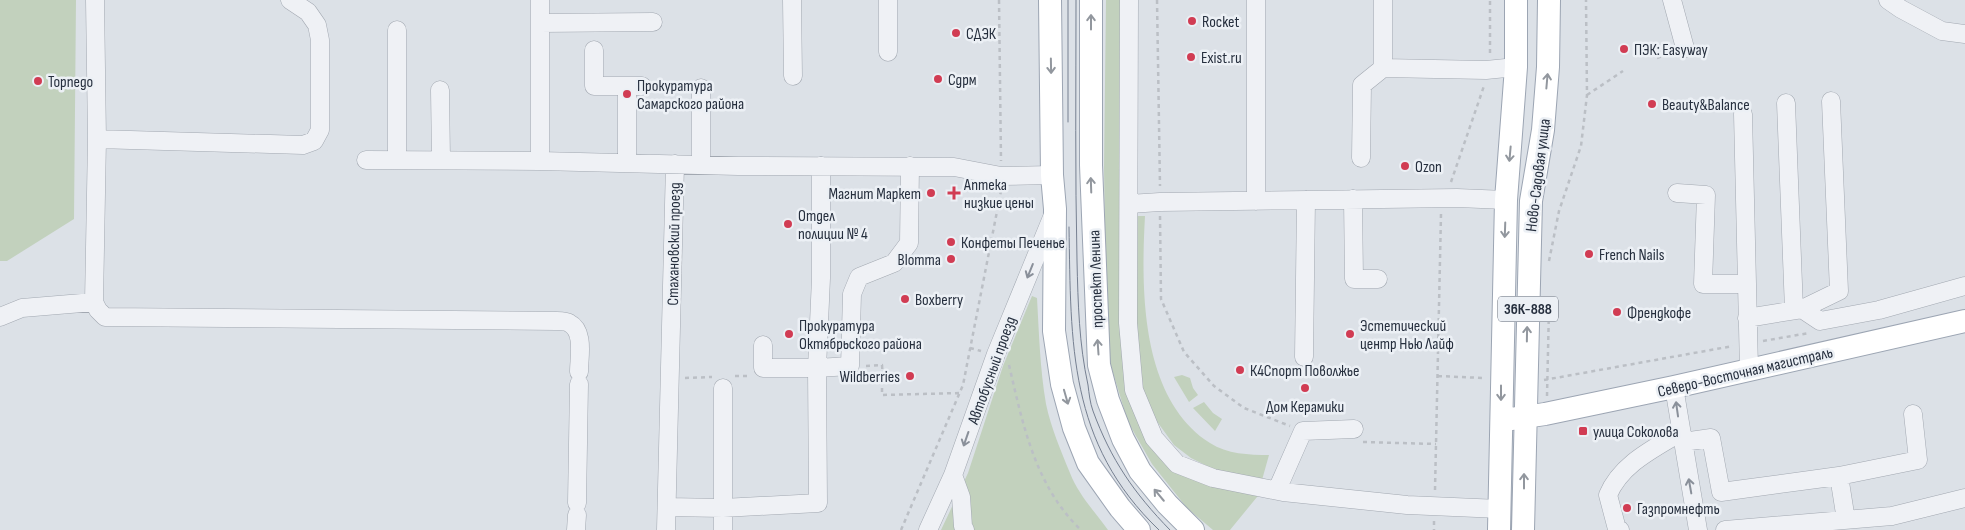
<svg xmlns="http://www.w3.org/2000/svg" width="1965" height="530" viewBox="0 0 1965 530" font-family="'Sofia Sans Condensed',sans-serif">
<rect width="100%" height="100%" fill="#dce1e7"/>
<!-- green -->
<path fill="#c2d1bd" d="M 0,0 L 76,0 L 74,219 L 7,261 L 0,261 Z
M 1106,0 L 1125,0 L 1139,405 L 1185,466 L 1266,486 L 1230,530 L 1213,530 L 1187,508 L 1152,464 L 1128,422 L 1107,353 L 1104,168 Z
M 1134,216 L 1145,216 C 1141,289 1140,398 1210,443 C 1227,454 1249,455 1269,455 L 1262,480 L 1223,474 L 1191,458 L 1174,445 L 1148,409 L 1137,378 Z
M 1032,296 L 1037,298 C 1039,333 1040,369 1046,404 C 1051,428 1061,451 1070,473 C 1078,494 1095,512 1108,530 L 941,530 L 968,473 L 1003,366 Z
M 1182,375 L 1190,378 L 1193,388 L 1198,395 L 1189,402 L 1174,377 Z
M 1204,402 L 1213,413 L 1222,419 L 1215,431 L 1193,408 Z"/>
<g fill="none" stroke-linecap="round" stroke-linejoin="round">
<defs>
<path id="minor" d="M 95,0 L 97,139 L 94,302 L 98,310 L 105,317 L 557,321 C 561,321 566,321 569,323 C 585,331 579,357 579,372
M 540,0 L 540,161 L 738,166 L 954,167 L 1001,176 L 1052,175
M 792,0 L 793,76
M 1129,0 L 1128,323 L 1134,390 L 1154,438 L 1177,464 L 1213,478 L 1283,492 L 1407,505 L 1500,509
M 1256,0 L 1256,201
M 1383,0 L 1383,68
M 1672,0 L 1685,48
M 1888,0 L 1901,9 L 1942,31 L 1965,34
M 540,23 L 653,22
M 594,50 L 594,86 L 642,86
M 888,52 L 888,0
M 627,86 L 627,162
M 440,90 L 441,160
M 1786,103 L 1794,310
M 1743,114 L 1749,369
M 97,139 L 303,145 L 314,141 L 320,130 L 320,40 L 317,25 L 308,12 L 290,0
M 1361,158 L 1362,85 L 1383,68 L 1486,70 L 1516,67
M 366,160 L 540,161
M 397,160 L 397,30
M 701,164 L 701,88
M 1677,193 L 1706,195 L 1703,284 L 1747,284
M 1353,199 L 1354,279 L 1378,279
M 1129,204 L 1160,202 L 1457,198 L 1506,200
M 1802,309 L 1839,291 L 1831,101
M 0,317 L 22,308 L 94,302
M 1747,318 L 1802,309 L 1820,321 L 1879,310 L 1965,286
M 763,345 L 763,368 L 817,368 L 821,278 L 821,166
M 1304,357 L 1306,200
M 1674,387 L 1698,530
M 723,388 L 723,530
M 1683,442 L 1711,438 L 1721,492 L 1839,476 L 1846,520
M 953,475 L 961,497 L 963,526 L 965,530
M 1839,476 L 1918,460 L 1913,414
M 1277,490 L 1303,431 L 1354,429
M 577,503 L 579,384
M 667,507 L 723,508 L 818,503 L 817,368 L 850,366 L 852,294 L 859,277 L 894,263 L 909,243 L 910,166
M 576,530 L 577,515
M 666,530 L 675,164
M 928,530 L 953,475 L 996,354 L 1053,215
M 1620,530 L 1617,529 L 1608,495 C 1621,464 1653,449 1681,432
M 1725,530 L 1892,516 L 1965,498"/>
<path id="major" d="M 1050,0 L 1052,175 L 1055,209 L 1054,331 L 1062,384 L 1074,428 L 1088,463 L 1120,508 L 1139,530
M 1091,0 L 1091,165 L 1099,365 L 1108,400 L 1123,439 L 1140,471 L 1167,504 L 1193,530
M 1511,419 L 1545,414 L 1674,387 L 1965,321
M 1499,530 L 1506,200 L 1516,67 L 1516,0
M 1523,530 L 1531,201 L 1543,130 L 1548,67 L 1549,0"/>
</defs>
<!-- minor casing -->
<use href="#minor" stroke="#a2a8b1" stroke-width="19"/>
<!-- major casing -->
<use href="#major" stroke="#9ca5b3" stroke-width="24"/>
<!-- path -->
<path stroke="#bbbfc5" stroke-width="2.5" stroke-dasharray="4 4" stroke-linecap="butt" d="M 999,0 L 1001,161
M 1157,0 L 1160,186
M 1490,53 L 1490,0
M 1657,58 L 1670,53
M 1587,95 L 1623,71
M 1451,182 L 1484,86
M 1160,216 L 1161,299 L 1184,352 L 1214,386 L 1244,408 L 1290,426
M 1549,261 L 1559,211 L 1581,146 L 1587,95 L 1586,0
M 1763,341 L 1809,333
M 970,348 L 981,351
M 1009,365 C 1023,425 1035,486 1081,530
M 866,366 L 882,365 L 883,380
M 735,376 L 749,376
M 1438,376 L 1483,378
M 685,378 L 712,377
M 1544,380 L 1733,346
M 882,388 L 882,395 L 960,393
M 1547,396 L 1549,307
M 1363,442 L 1436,444
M 1435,490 L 1441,214
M 1434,521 L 1434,530
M 901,530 L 963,385 L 1001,191"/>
<!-- minor -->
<use href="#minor" stroke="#eff1f5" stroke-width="18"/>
<!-- major -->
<use href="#major" stroke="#fff" stroke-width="22"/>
<!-- tram -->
<path stroke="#768091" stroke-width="1" d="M 1068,0 L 1068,122
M 1076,0 C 1076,87 1075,174 1077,261 C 1078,303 1079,344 1088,385 C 1089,393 1090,403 1093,411 C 1111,460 1134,493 1170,530
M 1069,227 C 1071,344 1068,443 1159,530"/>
</g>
<!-- one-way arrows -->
<defs><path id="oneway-shaft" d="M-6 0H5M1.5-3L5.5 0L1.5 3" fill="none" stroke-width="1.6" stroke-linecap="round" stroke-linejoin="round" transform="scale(1.25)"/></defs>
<g stroke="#92979e">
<use href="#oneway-shaft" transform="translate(1091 22) rotate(-90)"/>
<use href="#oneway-shaft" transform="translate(1051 66) rotate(89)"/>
<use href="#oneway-shaft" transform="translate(1547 81) rotate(-85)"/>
<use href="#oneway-shaft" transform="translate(1510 154) rotate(95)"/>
<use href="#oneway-shaft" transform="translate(1091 185) rotate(-92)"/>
<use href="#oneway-shaft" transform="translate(1505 230) rotate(92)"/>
<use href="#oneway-shaft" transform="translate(1527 334) rotate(-89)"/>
<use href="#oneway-shaft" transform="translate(1098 347) rotate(-94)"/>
<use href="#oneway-shaft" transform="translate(1501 393) rotate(90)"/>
<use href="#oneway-shaft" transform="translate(1066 397) rotate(74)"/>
<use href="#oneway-shaft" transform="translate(1524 481) rotate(-90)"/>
<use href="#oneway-shaft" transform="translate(1159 495) rotate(-130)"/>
</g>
<g stroke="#8a909a">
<use href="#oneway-shaft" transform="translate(1030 271) rotate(112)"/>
<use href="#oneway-shaft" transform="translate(1677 409) rotate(-98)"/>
<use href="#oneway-shaft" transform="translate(966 439) rotate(109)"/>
<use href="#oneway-shaft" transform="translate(1690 486) rotate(-100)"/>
</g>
<!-- markers -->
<g fill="#d13c53" stroke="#ecf0f5" stroke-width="2">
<circle cx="1192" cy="21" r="5"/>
<circle cx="956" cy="33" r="5"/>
<circle cx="1624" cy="49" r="5"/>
<circle cx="1191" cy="57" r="5"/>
<circle cx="938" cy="79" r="5"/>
<circle cx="38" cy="81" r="5"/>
<circle cx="627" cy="94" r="5"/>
<circle cx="1652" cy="104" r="5"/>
<circle cx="1405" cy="166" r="5"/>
<circle cx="931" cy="193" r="5"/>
<path d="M951.5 185.5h5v5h5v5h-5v5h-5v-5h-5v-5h5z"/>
<circle cx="788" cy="224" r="5"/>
<circle cx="951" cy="242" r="5"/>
<circle cx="1589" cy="254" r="5"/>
<circle cx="951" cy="259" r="5"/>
<circle cx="905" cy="299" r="5"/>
<circle cx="1617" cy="312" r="5"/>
<circle cx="789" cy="334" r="5"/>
<circle cx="1350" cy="334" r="5"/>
<circle cx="1240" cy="370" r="5"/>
<circle cx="910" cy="376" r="5"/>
<circle cx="1305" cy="388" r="5"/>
<rect x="1578" y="426" width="10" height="10" rx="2.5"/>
<circle cx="1627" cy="508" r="5"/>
</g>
<g text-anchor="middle" stroke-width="5" stroke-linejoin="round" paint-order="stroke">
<!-- shield labels -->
<rect fill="#ecf0f5" stroke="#616975" stroke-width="1" x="1498" y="296.5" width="60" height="25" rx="4"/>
<g font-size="15" font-weight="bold" fill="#262f3e">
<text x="1528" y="314">36К-888</text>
</g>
<!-- poi labels -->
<g font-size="16" fill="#262f3e" stroke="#ecf0f5" text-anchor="start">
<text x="1202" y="27">Rocket</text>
<text x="966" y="39">СДЭК</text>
<text x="1634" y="55">ПЭК: Easyway</text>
<text x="1201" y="63">Exist.ru</text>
<text x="948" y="85">Сдрм</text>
<text x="48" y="87">Торпедо</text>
<text x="637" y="91">Прокуратура<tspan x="637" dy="18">Самарского района</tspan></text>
<text x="1662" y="110">Beauty&amp;Balance</text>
<text x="1415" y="172">Ozon</text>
<text x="964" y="190">Аптека<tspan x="964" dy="18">низкие цены</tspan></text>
<text x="921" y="199" text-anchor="end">Магнит Маркет</text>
<text x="798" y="221">Отдел<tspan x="798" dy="18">полиции № 4</tspan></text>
<text x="961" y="248">Конфеты Печенье</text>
<text x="1599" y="260">French Nails</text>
<text x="941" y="265" text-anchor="end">Blomma</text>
<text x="915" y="305">Boxberry</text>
<text x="1627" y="318">Френдкофе</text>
<text x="799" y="331">Прокуратура<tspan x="799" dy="18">Октябрьского района</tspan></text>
<text x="1360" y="331">Эстетический<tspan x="1360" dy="18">центр Нью Лайф</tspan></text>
<text x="1250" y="376">К4Спорт Поволжье</text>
<text x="900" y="382" text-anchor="end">Wildberries</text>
<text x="1305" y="412" text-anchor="middle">Дом Керамики</text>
<text x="1593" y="437">улица Соколова</text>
<text x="1637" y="514">Газпромнефть</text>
</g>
<!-- street labels -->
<g font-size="16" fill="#262f3e" stroke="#ecf0f5">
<text transform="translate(1537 175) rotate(-83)" y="6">Ново-Садовая улица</text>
<text transform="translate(673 244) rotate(-89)" y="6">Стахановский проезд</text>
<text transform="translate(1095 279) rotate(-92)" y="6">проспект Ленина</text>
<text transform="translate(991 370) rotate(-70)" y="6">Автобусный проезд</text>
<text transform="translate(1745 371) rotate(-13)" y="6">Северо-Восточная магистраль</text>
</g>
</g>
</svg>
